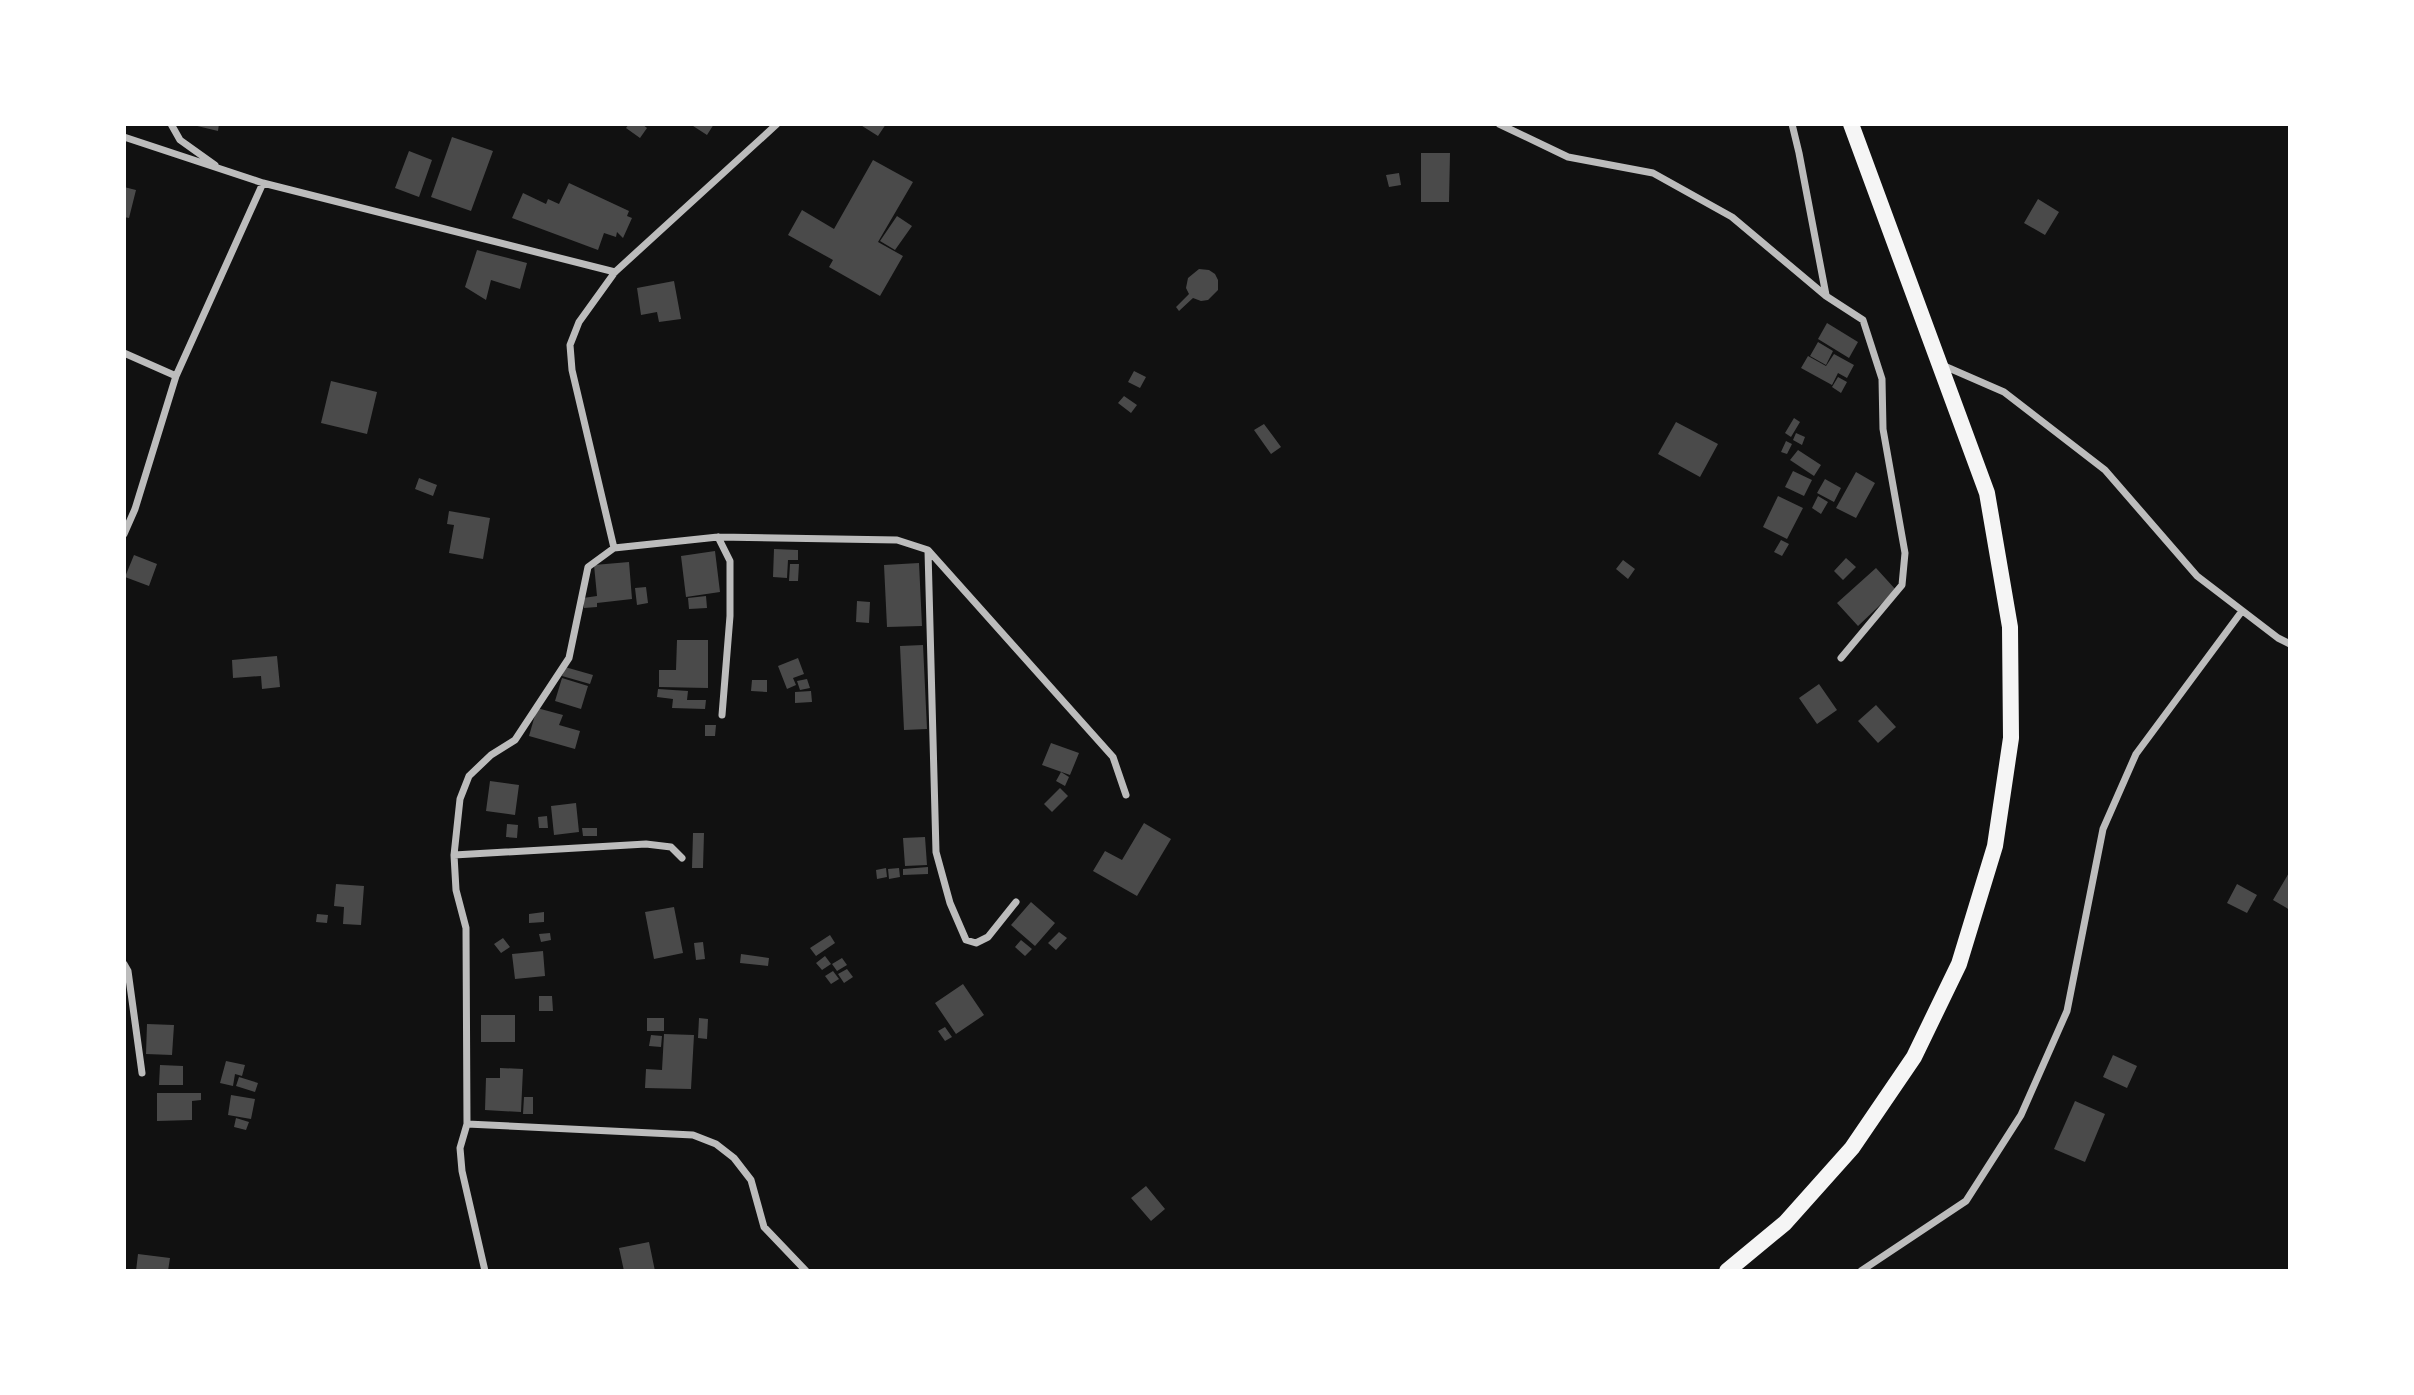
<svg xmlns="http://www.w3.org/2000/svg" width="2414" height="1395" viewBox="0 0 2414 1395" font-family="'Golos Text',sans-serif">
<rect width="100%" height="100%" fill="#111"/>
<!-- building -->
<path fill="#4a4a4a" d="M 189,124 L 219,124 L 218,131 Z
M 629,124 L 642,124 L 647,128 L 640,138 L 626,128 Z
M 690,124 L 714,124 L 707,135 Z
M 859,124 L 886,124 L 878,136 Z
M 452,137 L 493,151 L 471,211 L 431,197 Z
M 409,151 L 432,160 L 419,197 L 395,188 Z
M 1421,153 L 1450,153 L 1449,202 L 1421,202 Z
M 873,160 L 913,182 L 878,242 L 903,256 L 880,296 L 829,267 L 833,260 L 788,235 L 802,210 L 834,229 Z
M 1399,173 L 1401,185 L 1389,187 L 1386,175 Z
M 569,183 L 629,211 L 627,216 L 632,218 L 623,238 L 617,232 L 616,237 L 604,233 L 598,250 L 512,218 L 523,193 L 546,204 L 548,199 L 559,204 Z
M 124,187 L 136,190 L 129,218 L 124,217 Z
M 2038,199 L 2059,212 L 2045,235 L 2024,223 Z
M 897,216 L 912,226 L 895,250 L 880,241 Z
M 477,250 L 527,263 L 520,289 L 491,280 L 486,300 L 465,287 Z
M 1199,269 L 1209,270 L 1215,274 L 1218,280 L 1218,290 L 1208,300 L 1201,301 L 1193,298 L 1179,311 L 1176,307 L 1189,294 L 1186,288 L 1188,278 Z
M 674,281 L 681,319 L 659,322 L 657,312 L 641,315 L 637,288 Z
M 1827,323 L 1858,342 L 1849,358 L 1818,339 Z
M 1818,342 L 1833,351 L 1826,365 L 1810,356 Z
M 1834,354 L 1854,365 L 1847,378 L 1838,373 L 1832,385 L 1801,368 L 1808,356 L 1826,366 Z
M 1134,371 L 1146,377 L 1140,388 L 1128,382 Z
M 1838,377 L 1847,382 L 1841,393 L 1832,387 Z
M 331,381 L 377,392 L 367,434 L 321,423 Z
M 1124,396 L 1137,405 L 1131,413 L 1118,403 Z
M 1794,418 L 1800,422 L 1791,437 L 1785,433 Z
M 1676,422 L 1718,444 L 1700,477 L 1658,454 Z
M 1264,424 L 1281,447 L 1271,454 L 1254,430 Z
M 1796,433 L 1805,437 L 1802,445 L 1793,440 Z
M 1786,441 L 1792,444 L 1787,454 L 1781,452 Z
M 1798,450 L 1821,465 L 1814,476 L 1790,460 Z
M 1793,471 L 1812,480 L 1804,496 L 1785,487 Z
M 1856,472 L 1875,483 L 1856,518 L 1836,508 Z
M 419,478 L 437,485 L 433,496 L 415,489 Z
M 1825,479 L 1841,488 L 1834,502 L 1817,493 Z
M 1778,496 L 1803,508 L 1787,539 L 1763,527 Z
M 1818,496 L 1828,502 L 1821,514 L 1812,508 Z
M 449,511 L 490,518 L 483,559 L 449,553 L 454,525 L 447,524 Z
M 1781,540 L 1789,544 L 1782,556 L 1774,552 Z
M 774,549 L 798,550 L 798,560 L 788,560 L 787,578 L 773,577 Z
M 715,551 L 720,592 L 686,597 L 681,556 Z
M 134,555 L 157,564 L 149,586 L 125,577 Z
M 1846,558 L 1856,567 L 1843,580 L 1834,571 Z
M 1623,560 L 1635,569 L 1628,579 L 1616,569 Z
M 629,562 L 632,599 L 597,603 L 597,607 L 584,608 L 583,598 L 597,596 L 594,565 Z
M 919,563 L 922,626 L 887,627 L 884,565 Z
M 790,564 L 799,564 L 798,581 L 789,581 Z
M 1876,568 L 1896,590 L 1858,626 L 1837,603 Z
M 646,587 L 648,603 L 637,605 L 635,588 Z
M 706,596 L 707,608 L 689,609 L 688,598 Z
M 857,601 L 870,602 L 869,623 L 856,622 Z
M 677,640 L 708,640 L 708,688 L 659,687 L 659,670 L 676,670 Z
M 923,645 L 927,729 L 904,730 L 900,646 Z
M 277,656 L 280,687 L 262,689 L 261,676 L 233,678 L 232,660 Z
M 798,658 L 804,674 L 793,678 L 796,685 L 787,689 L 778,666 Z
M 565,667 L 593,675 L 590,684 L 562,676 Z
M 562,678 L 588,686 L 581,709 L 555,701 Z
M 807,679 L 810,688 L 800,690 L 797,681 Z
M 752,680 L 767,680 L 767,692 L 751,691 Z
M 1819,684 L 1837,710 L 1817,724 L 1799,698 Z
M 658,689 L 688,691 L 687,700 L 706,700 L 705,709 L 672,708 L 673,699 L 657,697 Z
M 811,691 L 812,702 L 795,703 L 795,692 Z
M 1876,705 L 1896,727 L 1878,743 L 1858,721 Z
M 537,708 L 563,715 L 559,725 L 580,731 L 575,749 L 529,736 Z
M 705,725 L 716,725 L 715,736 L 705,736 Z
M 1051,743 L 1079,753 L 1070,775 L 1042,765 Z
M 1061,772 L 1069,777 L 1065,786 L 1056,781 Z
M 490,781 L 519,785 L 515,815 L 486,811 Z
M 1060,788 L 1068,796 L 1052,812 L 1044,804 Z
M 576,803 L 579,832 L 554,835 L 551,806 Z
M 547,816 L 548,828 L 539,828 L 538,817 Z
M 1144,823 L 1171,839 L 1137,896 L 1093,871 L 1105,851 L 1122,860 Z
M 507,824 L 518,825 L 517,838 L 506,837 Z
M 582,828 L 597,828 L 597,836 L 583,836 Z
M 693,833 L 704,833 L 703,868 L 692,868 Z
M 925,837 L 927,865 L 905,866 L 903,838 Z
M 928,867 L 928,874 L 903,875 L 903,869 Z
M 886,868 L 887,877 L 877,879 L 876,870 Z
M 899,868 L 900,877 L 889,879 L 888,869 Z
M 2290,871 L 2290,910 L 2273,900 Z
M 336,884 L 364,886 L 361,925 L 343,924 L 344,907 L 334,906 Z
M 2237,884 L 2257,895 L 2247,913 L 2227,903 Z
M 1031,902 L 1055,923 L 1035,946 L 1011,925 Z
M 674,907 L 683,953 L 654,959 L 645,912 Z
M 544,912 L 544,922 L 529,923 L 529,914 Z
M 317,914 L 328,915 L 327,923 L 316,922 Z
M 1059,932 L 1067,938 L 1056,950 L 1048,943 Z
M 550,933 L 551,940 L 541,942 L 539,934 Z
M 830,935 L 835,943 L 816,956 L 810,948 Z
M 503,938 L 510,947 L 501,953 L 494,944 Z
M 1021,940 L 1032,949 L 1025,956 L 1015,947 Z
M 703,942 L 705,959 L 696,960 L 694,943 Z
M 543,951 L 545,976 L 515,979 L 512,954 Z
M 741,954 L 769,958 L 768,966 L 740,963 Z
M 825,956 L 831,964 L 822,970 L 816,963 Z
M 842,958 L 847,965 L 837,971 L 832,964 Z
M 847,969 L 853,977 L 844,983 L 838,974 Z
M 833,971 L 839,979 L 831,984 L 825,976 Z
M 963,984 L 984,1015 L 956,1034 L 935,1003 Z
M 539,996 L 552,996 L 553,1011 L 539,1011 Z
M 481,1015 L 515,1015 L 515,1042 L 481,1042 Z
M 647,1018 L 664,1018 L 664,1031 L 647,1031 Z
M 699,1018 L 708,1019 L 707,1039 L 698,1038 Z
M 147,1024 L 174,1025 L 172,1055 L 146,1054 Z
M 945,1027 L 952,1037 L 945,1041 L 938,1031 Z
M 664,1034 L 694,1035 L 691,1089 L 645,1088 L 646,1069 L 662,1070 Z
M 651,1035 L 662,1036 L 661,1047 L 649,1046 Z
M 2113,1055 L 2137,1066 L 2127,1088 L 2103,1077 Z
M 226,1061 L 245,1065 L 242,1076 L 235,1074 L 233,1086 L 220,1083 Z
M 160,1065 L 183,1066 L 183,1085 L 159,1085 Z
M 500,1068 L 523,1069 L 521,1112 L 485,1110 L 486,1078 L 500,1078 Z
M 239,1077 L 258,1083 L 255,1092 L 236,1086 Z
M 157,1093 L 201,1093 L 201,1100 L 192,1101 L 192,1120 L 157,1121 Z
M 231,1095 L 255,1099 L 251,1119 L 228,1115 Z
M 524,1097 L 533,1097 L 533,1114 L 523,1114 Z
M 2075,1101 L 2105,1114 L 2085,1162 L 2054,1149 Z
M 236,1118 L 249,1122 L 246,1130 L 234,1127 Z
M 1146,1186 L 1165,1209 L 1151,1221 L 1131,1198 Z
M 649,1242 L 655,1271 L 624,1271 L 619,1248 Z
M 138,1254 L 170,1258 L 168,1271 L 136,1271 Z"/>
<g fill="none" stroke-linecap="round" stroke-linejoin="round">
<!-- minor -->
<path stroke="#bcbcbc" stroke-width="7" d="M 171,124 L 180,140 L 215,165
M 1499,124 L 1568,157 L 1653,173 L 1732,217 L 1826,296 L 1863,320 L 1882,379 L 1883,429 L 1905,553 L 1902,585 L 1841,658
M 1792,124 L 1799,153 L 1826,295
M 124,137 L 263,183 L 615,272
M 124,353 L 176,376
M 1942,365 L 2004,392 L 2105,470 L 2197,576 L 2278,638 L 2290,644
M 124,534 L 135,509 L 176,376 L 263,183
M 718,537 L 730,561 L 730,616 L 722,715
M 614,548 L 572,370 L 570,345 L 579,322 L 615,272 L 777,124
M 928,551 L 936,852 L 950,903 L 966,940 L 976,943 L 988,937 L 1016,902
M 454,855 L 646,844 L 671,847 L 682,858
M 124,964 L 128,971 L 142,1073
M 467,1124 L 693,1135 L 716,1144 L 734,1158 L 751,1180 L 764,1227 L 806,1271
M 485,1271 L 462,1171 L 460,1148 L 467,1124 L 466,928 L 456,890 L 454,855 L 460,799 L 469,776 L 491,755 L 515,740 L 569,658 L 588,567 L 614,548 L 718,537 L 897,540 L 928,550 L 1113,757 L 1126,795
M 1861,1271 L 1966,1201 L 2021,1115 L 2067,1011 L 2103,829 L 2136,754 L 2242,611"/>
<!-- trunk -->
<path stroke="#f5f5f5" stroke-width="16" d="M 1727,1271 L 1785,1223 L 1852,1148 L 1914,1057 L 1959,964 L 1995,846 L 2011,738 L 2010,627 L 1987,493 L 1851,124"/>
</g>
<!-- border -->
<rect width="2414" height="1395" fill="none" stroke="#ffffff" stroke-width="252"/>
</svg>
